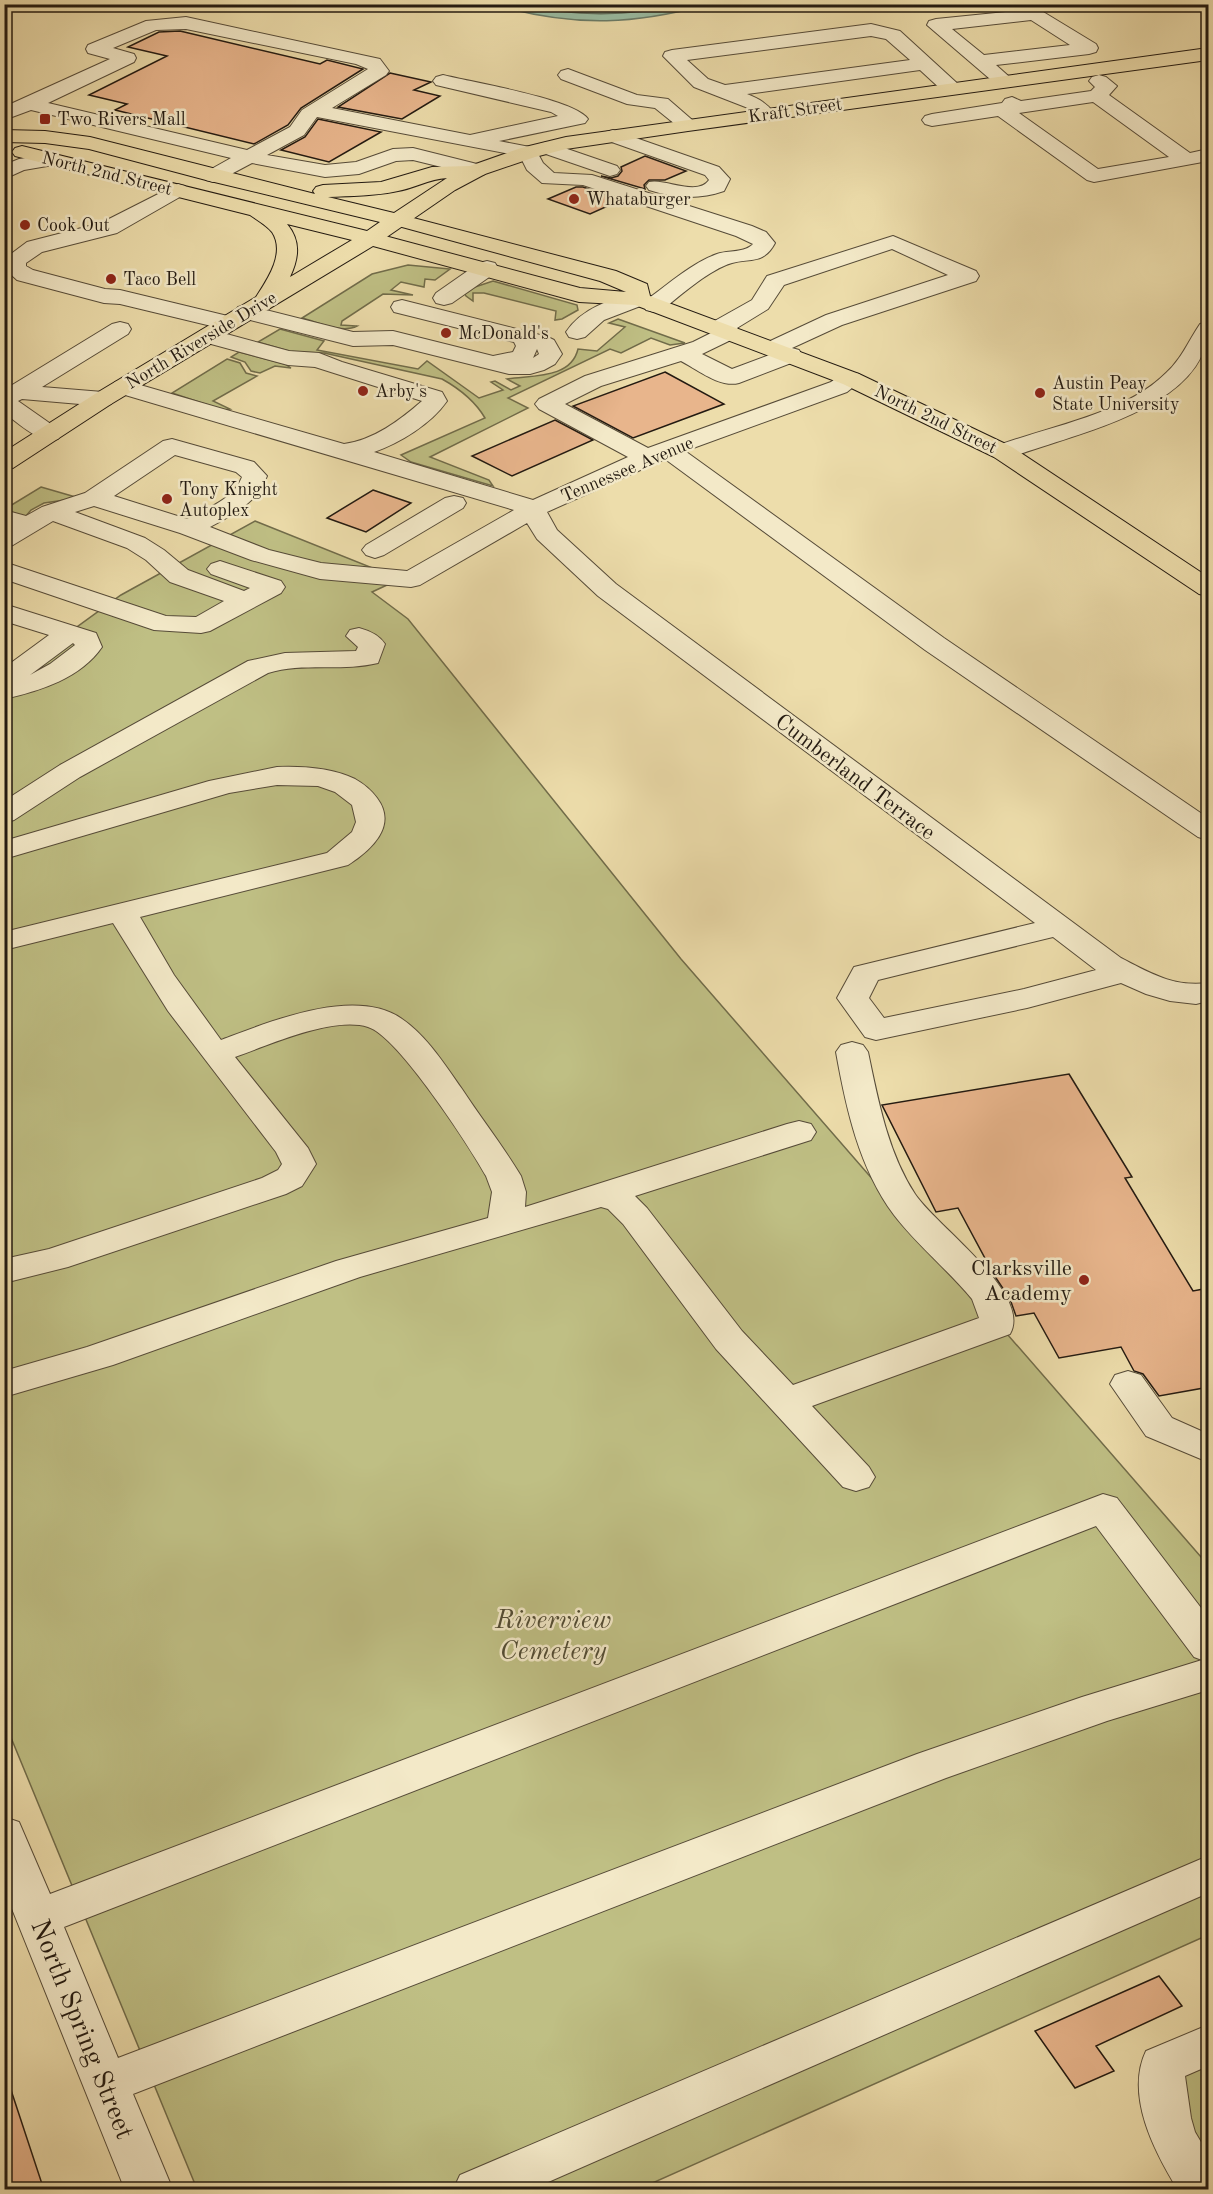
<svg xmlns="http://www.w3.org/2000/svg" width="1213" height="2194" viewBox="0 0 1213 2194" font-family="'Old Standard TT',serif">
<rect width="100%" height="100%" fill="#edddab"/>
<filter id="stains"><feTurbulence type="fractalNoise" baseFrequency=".00333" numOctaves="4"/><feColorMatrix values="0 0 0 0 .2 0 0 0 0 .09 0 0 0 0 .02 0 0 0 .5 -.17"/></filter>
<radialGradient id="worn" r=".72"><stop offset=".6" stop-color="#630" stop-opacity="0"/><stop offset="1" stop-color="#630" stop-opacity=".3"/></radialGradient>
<!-- green -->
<path fill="#bfbf84" stroke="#716c4a" stroke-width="1.5" d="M 408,265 L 450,269 L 435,280 L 425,279 L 424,287 L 401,282 L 391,290 L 413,295 L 383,294 L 342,321 L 341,325 L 357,326 C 342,334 318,322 302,318 L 372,274 Z
M 493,281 L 577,305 L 578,310 L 562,319 L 555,320 L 556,311 L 484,293 L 473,293 L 473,301 L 466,296 L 465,294 L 475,287 Z
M 618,319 L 685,343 L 670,345 L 651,338 L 621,353 L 610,349 L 508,398 L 528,408 L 430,457 L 489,480 L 493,486 L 411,462 L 401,455 L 485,418 C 475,401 460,389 442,379 L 324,353 L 292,352 L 258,342 L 280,329 L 324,341 L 317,350 L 418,369 L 427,361 L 479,398 L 503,390 L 491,382 L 495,381 L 511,390 L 520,386 L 507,379 C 532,375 571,379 578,349 L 597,351 L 625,327 L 609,323 Z
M 239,352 L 285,364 L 291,368 L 275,366 L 260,373 L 251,371 L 245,362 L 231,357 Z
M 227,359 L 240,363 L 246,373 L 257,376 L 213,401 L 230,409 L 223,410 L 172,393 Z
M 41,487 L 79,498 L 44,503 L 31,510 L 25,517 L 5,524 L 5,509 Z
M 255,521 L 400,579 L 372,592 L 408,619 L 681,959 L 1208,1565 L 1208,1935 L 639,2189 L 197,2189 L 5,1723 L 4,680 L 121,595 Z
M 1191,2064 L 1208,2065 L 1208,2166 L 1172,2097 Z"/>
<!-- water -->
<path fill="#9abda3" stroke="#6a7c69" stroke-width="1.5" d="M 506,5 L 506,4 L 707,5 C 634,24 580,27 506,8 Z"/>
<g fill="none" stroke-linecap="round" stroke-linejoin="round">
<!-- shore -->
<path stroke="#5e6c5a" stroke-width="1.5" d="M 518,4 C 574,17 628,17 684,4
M 554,4 L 598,8 L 643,4"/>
</g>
<!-- building -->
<path fill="#e8b58c" stroke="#231a11" stroke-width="1.5" d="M 180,31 L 320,64 L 327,60 L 363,69 L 301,108 L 288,125 L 254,144 L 115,110 L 127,104 L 89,95 L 167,56 L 128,47 L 159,32 Z
M 390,73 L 431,82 L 414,90 L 440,96 L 402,119 L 338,107 Z
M 318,119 L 381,132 L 329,162 L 281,150 L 305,137 Z
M 645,156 L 686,171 L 665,180 L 649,180 L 644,185 L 645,189 L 601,176 L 611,178 L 618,176 L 622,171 L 621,167 Z
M 576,187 L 583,187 L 621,200 L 590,214 L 548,199 Z
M 665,372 L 724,404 L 633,438 L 573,406 Z
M 555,420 L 593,440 L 512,476 L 472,456 Z
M 373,490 L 411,503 L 366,532 L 327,518 Z
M 1069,1074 L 1132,1177 L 1125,1178 L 1193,1291 L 1209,1288 L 1209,1387 L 1159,1396 L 1143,1374 L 1134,1371 L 1121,1347 L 1059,1358 L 1034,1313 L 1016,1316 L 1010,1299 L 994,1275 L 958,1208 L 936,1212 L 882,1105 Z
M 1159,1976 L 1182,2006 L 1096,2046 L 1114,2071 L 1075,2088 L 1035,2031 Z
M 4,2087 L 10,2087 L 44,2190 L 4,2190 Z"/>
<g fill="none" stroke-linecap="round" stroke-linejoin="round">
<defs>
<path id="minor" d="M 1034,9 L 1040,10 L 1096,44 L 1098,48 L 1096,52 L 1089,54 L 996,65 L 1014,81 L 1011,85 L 997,85 L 927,25 L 929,21 L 936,19 ZM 1031,20 L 1070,45 L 984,55 L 952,29 Z
M 186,17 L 380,59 L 389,71 L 386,75 L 332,108 L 470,135 L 558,116 L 551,112 L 436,85 L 433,81 L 436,77 L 443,75 C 471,82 574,99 588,119 L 585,123 L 499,141 L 535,148 L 543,163 L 554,173 L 592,175 L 752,226 L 766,232 L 775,243 C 764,264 751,258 732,263 C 710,269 680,296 662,310 L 654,312 L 646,310 L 643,305 L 604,320 L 585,337 L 577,339 L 569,337 L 566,332 C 582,308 611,299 638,292 L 646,294 L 649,298 C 670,283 692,263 717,254 C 728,250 745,253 753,244 L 736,236 L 583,185 L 542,183 L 527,170 L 520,156 L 317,117 L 304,135 L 267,155 L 325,165 L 356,162 L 393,149 L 413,148 L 485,166 L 488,170 L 485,174 L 478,176 L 413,160 L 396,161 L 359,174 L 325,177 L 252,163 L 220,180 L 213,182 L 206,180 L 203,176 L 206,172 L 231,158 L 31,110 L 4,120 L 4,107 L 110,59 L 88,53 L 86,49 L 88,45 L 146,21 ZM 186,29 L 356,64 L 368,69 L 302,110 L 290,127 L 247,150 L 48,103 L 134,62 L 136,58 L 134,54 L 113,48 L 156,30 Z
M 871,24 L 900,31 L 959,85 L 962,89 L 959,93 L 945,93 L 920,70 L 747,94 C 759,99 767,103 775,114 L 772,118 L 758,118 L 748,108 L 694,87 L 663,56 L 665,52 L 672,50 ZM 871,36 L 886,39 L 910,60 L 725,85 L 708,79 L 687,60 Z
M 568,69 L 637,95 L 668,99 L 698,125 L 695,129 L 681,129 L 655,108 L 627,104 L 561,79 L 558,75 L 561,71 Z
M 1099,75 L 1106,77 L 1117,86 L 1109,95 L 1190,153 L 1208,149 L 1208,161 L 1094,182 L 1087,180 L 998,116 L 932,126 L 925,124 L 922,120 L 925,116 L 932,114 L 1002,103 L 1005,99 L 1012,97 L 1021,101 L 1091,91 L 1095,87 L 1089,81 L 1092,77 ZM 1093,102 L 1169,157 L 1098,169 L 1019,113 Z
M 613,130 L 719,167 L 730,179 L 724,191 C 698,200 675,198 649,190 L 646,186 L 649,182 C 665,178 697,197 709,180 L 705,175 L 606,140 L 603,136 L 606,132 Z
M 547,142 L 617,166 L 620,170 L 617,174 L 610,176 L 540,152 L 537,148 L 540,144 Z
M 52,154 L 59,156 L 62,160 L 59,164 L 24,170 L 4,179 L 4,165 L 19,159 Z
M 178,184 L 185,186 L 188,190 L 185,194 L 117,233 L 42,252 L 26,263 L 26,266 L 33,270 L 105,289 L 120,290 L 236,318 L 239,323 L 236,328 L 228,330 L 120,304 L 104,303 L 17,280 L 5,269 L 4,262 L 7,257 L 27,242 L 101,223 Z
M 893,236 L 976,271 L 979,276 L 976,281 L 842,325 L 792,348 L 799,350 L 802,355 L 799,360 L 739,383 C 720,388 698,370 681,361 L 601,386 L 565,404 L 648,448 L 831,382 C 841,375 847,371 859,374 L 863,379 L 847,392 L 685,451 L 944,638 L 1208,818 L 1208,840 L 1198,837 L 925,650 L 665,459 L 547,512 L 557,530 L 616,584 L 1121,958 C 1152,974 1173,987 1208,983 L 1208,1001 L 1196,1004 L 1170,1001 L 1146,994 L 1121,983 L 1027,1008 L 876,1040 L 865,1037 L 837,998 L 854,967 L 1035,923 L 598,596 L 537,539 L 527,523 L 420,585 L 411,587 L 320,579 L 251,560 L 180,533 L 94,506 L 75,512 L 145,538 L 164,550 L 188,570 L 244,591 L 250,588 L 211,574 L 207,569 L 211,564 L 220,561 L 281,581 L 285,587 L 281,593 L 210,631 L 201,633 L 154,630 L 4,579 L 4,562 L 166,616 L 196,617 L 224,601 L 170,582 L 146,560 L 127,548 L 53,521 L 13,545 L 4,548 L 4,529 L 8,527 L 4,525 L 4,510 L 26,516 L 42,507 L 85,493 L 163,441 L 172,439 L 254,462 L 267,476 C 257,503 234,514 210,527 L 269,550 L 321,563 L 407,571 L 514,510 L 115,392 L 111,387 L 115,382 L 123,380 L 344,444 C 374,440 400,420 422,401 L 315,367 L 288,365 L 200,341 L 197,336 L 200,331 L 208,329 L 289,351 L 319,353 L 342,362 L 442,392 L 447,401 C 431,424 400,443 374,452 L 533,500 L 628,457 L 539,409 L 535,404 L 539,399 L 585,376 L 693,342 L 711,333 L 708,328 L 711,323 L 752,300 L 767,276 ZM 892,249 L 948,275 L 826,315 L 766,343 L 763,348 L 766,353 L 772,354 L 732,369 L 702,354 L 737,337 L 740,332 L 737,328 L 768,309 L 784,285 ZM 175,455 L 236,472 L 242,477 C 234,499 206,509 187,519 L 114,496 ZM 1053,937 L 1096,970 L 1024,989 L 884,1018 L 869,998 L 878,980 Z
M 487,261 L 495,263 L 498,268 L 495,273 L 452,303 L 444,305 L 436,303 L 433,298 L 436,293 L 479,263 Z
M 402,300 L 548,337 L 554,340 L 562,354 L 555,364 L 544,370 L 530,374 L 509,374 L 393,345 L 353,346 L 238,317 L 235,312 L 238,307 L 246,305 L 353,332 L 393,331 L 493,356 L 513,352 L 516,346 L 514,342 L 394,312 L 391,307 L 394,302 ZM 537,349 L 539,354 L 533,358 Z
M 120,322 L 128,324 L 131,329 L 128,334 L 42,387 L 103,392 L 111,394 L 115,399 L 111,404 L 103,406 L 22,399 L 18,401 L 58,429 L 62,434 L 58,439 C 39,444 20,424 4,413 L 4,390 L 112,324 Z
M 1208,322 C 1213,408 1071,434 1012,457 L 1003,459 L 994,457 L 991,452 L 994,447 C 1048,426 1124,415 1166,373 C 1181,360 1189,340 1200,324 Z
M 454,496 L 463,498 L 466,503 L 463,508 L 384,555 L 375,558 L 366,555 L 362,550 L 366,545 L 445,498 Z
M 4,604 L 96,633 L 102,647 C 81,678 40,691 4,699 L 4,668 L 49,635 L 4,621 ZM 73,643 L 75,645 L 50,664 L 30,675 Z
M 359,628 C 370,631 379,635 385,644 L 378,663 C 341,672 303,662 268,673 L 80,777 L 14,820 L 4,823 L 4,801 L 60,765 L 248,661 L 285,653 L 356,651 L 358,647 L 346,636 L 350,630 Z
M 277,767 C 303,766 332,768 355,779 C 364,784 371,790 377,798 C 398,826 371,850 348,865 L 140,917 L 174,975 L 221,1040 C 269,1022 355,986 402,1019 C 427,1036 445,1065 462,1089 C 481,1118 503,1146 521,1176 L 526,1192 L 525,1207 L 787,1124 L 799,1121 L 811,1124 L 816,1132 L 811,1140 L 635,1196 L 647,1208 L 742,1331 L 793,1385 L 979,1318 L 972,1299 C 948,1270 918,1246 894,1215 C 859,1168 846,1108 836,1052 L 841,1045 L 852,1042 L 863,1045 L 868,1052 C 878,1100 888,1153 915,1194 C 936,1226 1033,1294 1010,1334 L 812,1406 L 869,1467 L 875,1477 L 869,1487 L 856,1491 L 843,1487 L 716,1349 L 623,1224 L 608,1209 L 601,1207 L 360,1277 L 113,1365 L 4,1397 L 4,1371 L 87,1347 L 336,1261 L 488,1218 L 492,1192 L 486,1176 C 469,1146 398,1036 368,1027 C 333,1016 269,1045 235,1057 L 308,1148 L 316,1164 L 302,1186 L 286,1194 L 68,1267 L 4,1283 L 4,1259 L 49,1249 L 262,1178 L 278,1170 L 282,1164 L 276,1152 L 168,1011 L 113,923 L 4,950 L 4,932 L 327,853 L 352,832 L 356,822 L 352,805 L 335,792 L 318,786 L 277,785 L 229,793 L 4,859 L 4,841 L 209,781 Z
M 1128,1371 L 1141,1375 L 1172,1418 L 1208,1434 L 1208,1462 L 1146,1436 L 1110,1384 L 1115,1375 Z
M 1103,1494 L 1117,1498 L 1208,1617 L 1208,1690 L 1107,1721 L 946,1778 L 133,2094 L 173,2190 L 125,2190 L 4,1889 L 4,1817 L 19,1822 L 50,1894 ZM 1096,1526 L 1194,1657 L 1202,1660 L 1082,1697 L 917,1754 L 118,2058 L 64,1927 Z
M 1208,1856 L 1208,1893 L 530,2190 L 453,2190 L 460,2175 Z
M 1208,2025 L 1208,2066 L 1185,2076 L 1191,2118 L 1195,2132 L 1208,2154 L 1208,2190 L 1178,2190 C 1154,2151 1125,2095 1146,2051 Z"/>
<path id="major" d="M 398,214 L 616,271 L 647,284 L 650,296 L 859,374 L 1012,447 L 1208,577 L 1208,596 L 1199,594 L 994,457 L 843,384 L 635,305 L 579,302 L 362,243 L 359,238 L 362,233 L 370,232 L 580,288 L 626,292 L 600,281 L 391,224 L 387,220 L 391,216 Z"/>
<path id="highway" d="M 1208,48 L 1208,60 L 688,131 L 566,149 L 535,157 L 485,174 L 455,190 L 378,243 L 111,404 L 13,468 L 4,470 L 4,452 L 95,394 L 256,297 C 267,280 286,253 272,232 C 266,225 257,220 250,215 L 15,156 L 12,152 L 15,148 L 22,146 L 367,231 L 380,222 L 206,180 L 89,149 L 45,143 L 4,142 L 4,130 L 45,131 L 90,137 L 315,194 L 313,191 L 316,187 L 323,185 L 381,182 L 432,167 L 470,166 L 521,148 L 566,137 ZM 447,178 L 394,213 L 328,197 C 351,196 375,196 398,191 C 415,188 429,179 447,178 ZM 287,224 L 352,240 L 290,277 C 299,258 301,241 287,224 Z"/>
</defs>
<!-- minor casing -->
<use href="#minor" stroke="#564b38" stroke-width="2"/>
<!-- major casing -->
<use href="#major" stroke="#231a11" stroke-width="2"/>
<!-- highway casing -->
<use href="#highway" stroke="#231a11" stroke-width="2"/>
<!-- minor -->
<use href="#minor" fill="#f3e9c8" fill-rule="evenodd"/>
<!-- major -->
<use href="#major" fill="#edddab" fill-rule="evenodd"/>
<!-- highway -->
<use href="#highway" fill="#edddab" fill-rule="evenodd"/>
</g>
<!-- markers -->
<g fill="#8f2418" stroke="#f3e9c8" stroke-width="2">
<rect x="39" y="113" width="12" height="12" rx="3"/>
<circle cx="574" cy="199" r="6"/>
<circle cx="25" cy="225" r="6"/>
<circle cx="111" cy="279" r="6"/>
<circle cx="446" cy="333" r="6"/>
<circle cx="363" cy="391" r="6"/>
<circle cx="1040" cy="393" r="6"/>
<circle cx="167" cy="499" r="6"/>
<circle cx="1084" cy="1280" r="6"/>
</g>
<g text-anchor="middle" stroke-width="5" stroke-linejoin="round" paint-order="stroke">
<!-- far-street labels -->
<g font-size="18" fill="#231a11" stroke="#f3e9c8">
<text transform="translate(795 110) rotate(-8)" y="6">Kraft Street</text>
<text transform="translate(107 173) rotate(14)" y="6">North 2nd Street</text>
<text transform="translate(201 340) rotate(-31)" y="6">North Riverside Drive</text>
<text transform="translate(936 419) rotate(26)" y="6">North 2nd Street</text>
<text transform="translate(627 469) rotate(-23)" y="6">Tennessee Avenue</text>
</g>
<!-- far-poi labels -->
<g font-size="18" fill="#231a11" stroke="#f3e9c8" text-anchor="start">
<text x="57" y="125">Two Rivers Mall</text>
<text x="586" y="205">Whataburger</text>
<text x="37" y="231">Cook Out</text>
<text x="123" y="285">Taco Bell</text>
<text x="458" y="339">McDonald's</text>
<text x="1052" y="389">Austin Peay<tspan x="1052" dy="21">State University</tspan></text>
<text x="375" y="397">Arby's</text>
<text x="179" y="495">Tony Knight<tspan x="179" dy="21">Autoplex</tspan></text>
</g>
<!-- street labels -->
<g font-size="22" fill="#231a11" stroke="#f3e9c8">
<text transform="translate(856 776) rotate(37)" y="8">Cumberland Terrace</text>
</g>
<!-- poi labels -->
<g font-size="22" fill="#231a11" stroke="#f3e9c8" text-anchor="end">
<text x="1072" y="1275">Clarksville<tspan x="1072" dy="25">Academy</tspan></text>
</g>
<!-- near-park labels -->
<g font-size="27" font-style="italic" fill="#524c34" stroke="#f3e9c8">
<text x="553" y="1628">Riverview<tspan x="553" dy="31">Cemetery</tspan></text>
</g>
<!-- near-street labels -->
<g font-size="27" fill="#231a11" stroke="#f3e9c8">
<text transform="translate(83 2029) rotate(68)" y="9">North Spring Street</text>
</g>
</g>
<!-- margin -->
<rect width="1213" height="2194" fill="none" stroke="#edddab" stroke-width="24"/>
<rect x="6" y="6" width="1201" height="2182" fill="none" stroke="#231a11" stroke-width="3"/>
<rect x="12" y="12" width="1189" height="2170" fill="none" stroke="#231a11" stroke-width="1.5"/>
<rect width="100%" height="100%" filter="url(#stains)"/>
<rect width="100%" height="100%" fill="url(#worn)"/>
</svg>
